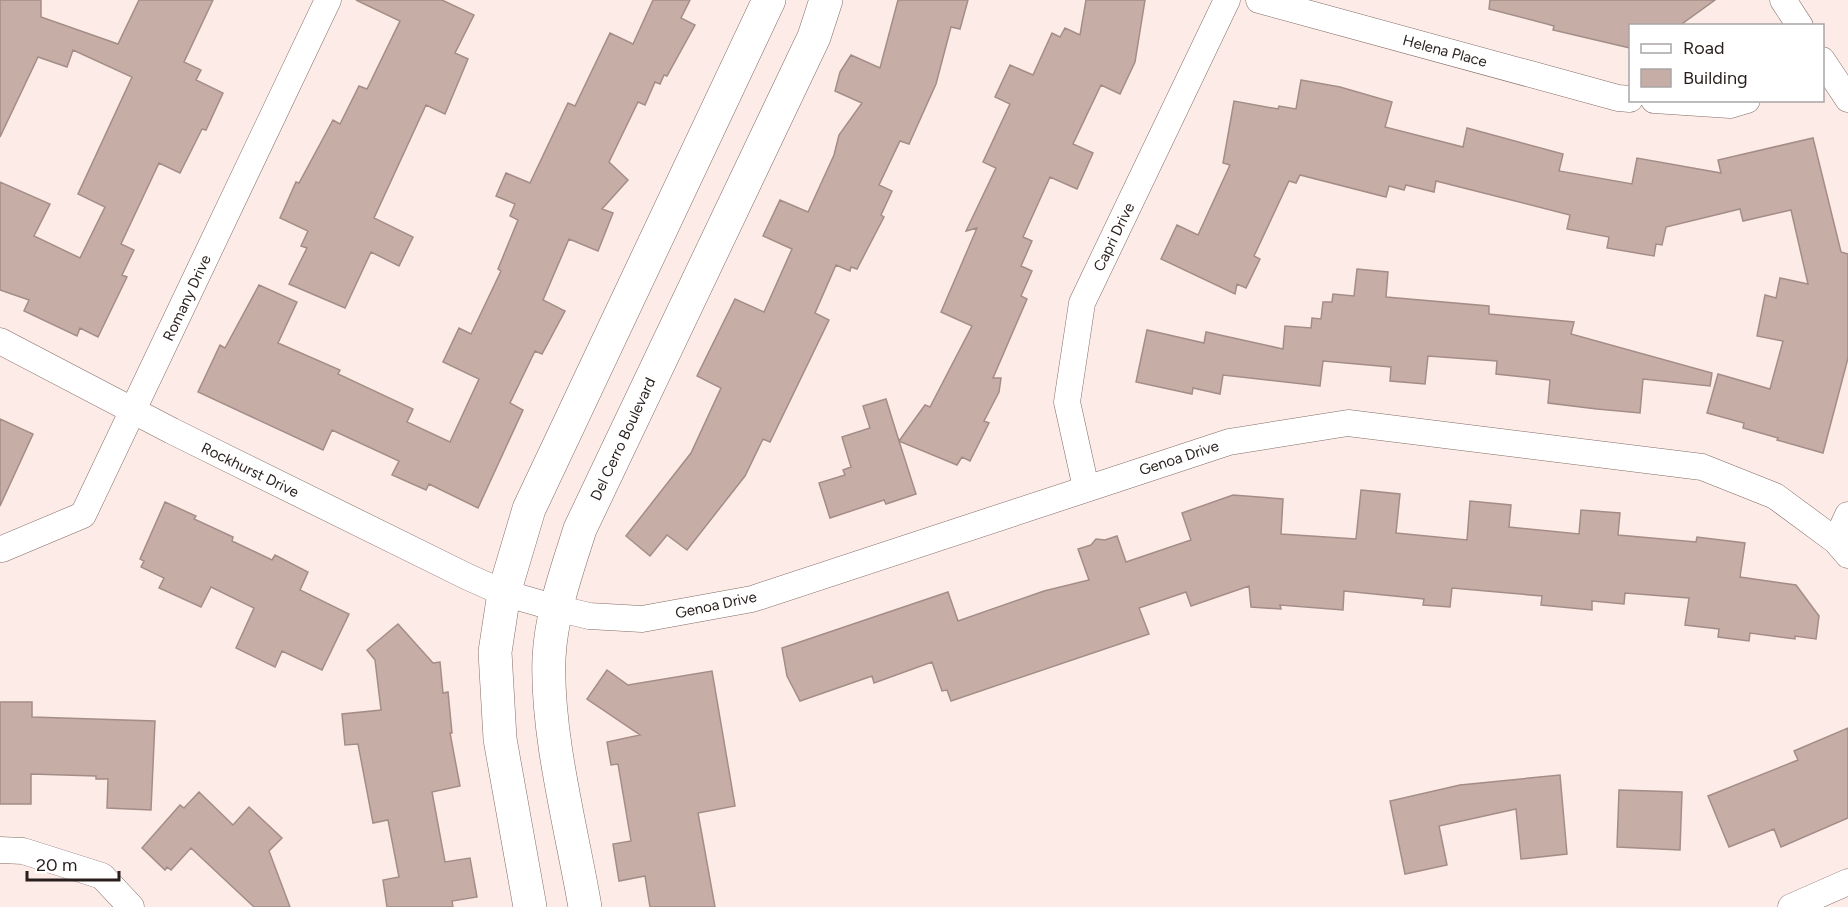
<svg xmlns="http://www.w3.org/2000/svg" width="1848" height="907" viewBox="0 0 1848 907" font-family="Figtree,sans-serif">
<rect width="100%" height="100%" fill="#fcebe7"/>
<!-- building -->
<path fill="#c6ada6" stroke="#a58d87" stroke-width="1.5" d="M 0,0 L 41,0 L 41,17 L 118,44 L 139,0 L 213,0 L 184,62 L 201,70 L 196,80 L 223,93 L 206,130 L 202,129 L 180,173 L 159,163 L 121,244 L 134,250 L 122,275 L 127,277 L 98,337 L 80,328 L 77,336 L 24,311 L 29,300 L 0,290 L 0,182 L 50,204 L 34,236 L 80,258 L 105,207 L 78,194 L 132,77 L 73,50 L 67,67 L 38,57 L 0,137 Z
M 356,0 L 442,0 L 474,15 L 455,53 L 468,59 L 445,114 L 426,105 L 374,218 L 413,237 L 399,266 L 371,252 L 345,308 L 289,284 L 307,248 L 301,246 L 308,231 L 280,218 L 296,182 L 299,183 L 333,120 L 340,124 L 359,86 L 367,89 L 400,21 Z
M 653,0 L 690,0 L 681,18 L 695,25 L 667,76 L 664,75 L 660,84 L 655,82 L 645,105 L 638,102 L 609,162 L 628,180 L 602,209 L 613,213 L 598,251 L 569,239 L 543,300 L 565,311 L 542,354 L 535,351 L 510,403 L 523,410 L 478,508 L 429,484 L 426,490 L 392,475 L 399,461 L 332,430 L 323,450 L 198,392 L 220,345 L 225,348 L 259,285 L 297,302 L 278,343 L 340,370 L 338,374 L 413,409 L 407,422 L 450,442 L 479,379 L 443,362 L 459,328 L 471,334 L 501,271 L 498,269 L 518,220 L 510,216 L 515,204 L 496,196 L 506,173 L 530,183 L 568,103 L 575,106 L 610,33 L 633,44 Z
M 898,0 L 968,0 L 960,29 L 951,27 L 936,84 L 909,144 L 900,141 L 879,185 L 892,191 L 881,215 L 884,217 L 857,269 L 851,267 L 850,271 L 836,265 L 815,313 L 829,320 L 770,442 L 763,439 L 745,476 L 687,550 L 667,535 L 650,556 L 626,536 L 691,453 L 721,388 L 697,376 L 735,299 L 764,312 L 792,249 L 763,236 L 780,200 L 808,212 L 834,155 L 839,135 L 862,103 L 835,91 L 840,72 L 851,55 L 880,68 Z
M 1086,0 L 1145,0 L 1135,62 L 1120,94 L 1101,85 L 1073,144 L 1093,153 L 1077,189 L 1050,177 L 1023,237 L 1032,241 L 1021,266 L 1032,271 L 1021,296 L 1027,299 L 993,378 L 1001,378 L 999,392 L 984,421 L 989,423 L 970,461 L 962,457 L 957,465 L 899,441 L 916,494 L 886,504 L 884,500 L 830,518 L 819,483 L 845,475 L 843,470 L 851,467 L 842,437 L 870,428 L 863,406 L 886,399 L 899,441 L 925,405 L 930,407 L 972,326 L 941,312 L 977,228 L 966,231 L 996,168 L 983,162 L 1010,104 L 995,97 L 1010,65 L 1033,75 L 1052,33 L 1060,37 L 1065,28 L 1080,35 Z
M 1490,0 L 1715,0 L 1679,26 L 1630,26 L 1630,48 L 1553,30 L 1554,26 L 1547,24 L 1489,9 Z
M 1301,80 L 1340,87 L 1392,102 L 1385,127 L 1463,147 L 1467,128 L 1563,154 L 1559,171 L 1632,184 L 1637,158 L 1721,173 L 1718,160 L 1813,138 L 1841,252 L 1848,254 L 1848,358 L 1823,453 L 1777,440 L 1778,438 L 1743,428 L 1744,423 L 1707,413 L 1718,374 L 1770,389 L 1783,341 L 1757,336 L 1765,295 L 1776,298 L 1780,278 L 1808,284 L 1791,210 L 1743,221 L 1740,209 L 1666,227 L 1662,245 L 1656,244 L 1654,256 L 1607,248 L 1609,237 L 1567,229 L 1570,215 L 1436,181 L 1434,192 L 1406,185 L 1404,190 L 1389,186 L 1386,197 L 1300,175 L 1296,183 L 1289,181 L 1254,256 L 1260,259 L 1246,288 L 1237,284 L 1235,294 L 1161,259 L 1177,225 L 1198,235 L 1230,165 L 1223,163 L 1234,101 L 1278,109 L 1279,106 L 1296,109 Z
M 1357,269 L 1388,272 L 1386,297 L 1489,306 L 1489,314 L 1574,322 L 1571,334 L 1712,373 L 1710,386 L 1643,379 L 1640,413 L 1597,409 L 1548,403 L 1550,380 L 1496,374 L 1497,361 L 1428,356 L 1425,384 L 1390,381 L 1391,367 L 1323,361 L 1320,386 L 1223,375 L 1220,394 L 1193,388 L 1192,394 L 1136,382 L 1147,330 L 1204,343 L 1206,332 L 1283,349 L 1285,326 L 1311,328 L 1312,318 L 1321,319 L 1323,302 L 1332,302 L 1333,294 L 1354,296 Z
M 0,419 L 33,434 L 0,506 Z
M 1361,490 L 1400,494 L 1396,533 L 1467,540 L 1470,501 L 1511,505 L 1509,527 L 1579,534 L 1581,510 L 1620,513 L 1618,535 L 1696,542 L 1697,537 L 1745,543 L 1740,577 L 1796,585 L 1819,616 L 1816,639 L 1795,636 L 1795,639 L 1750,633 L 1749,641 L 1718,637 L 1719,629 L 1685,625 L 1689,598 L 1625,593 L 1624,604 L 1592,601 L 1592,610 L 1541,605 L 1542,596 L 1452,588 L 1450,607 L 1423,605 L 1424,599 L 1344,591 L 1343,610 L 1280,605 L 1281,609 L 1251,607 L 1249,586 L 1191,606 L 1186,592 L 1139,608 L 1149,634 L 951,701 L 947,690 L 942,691 L 932,662 L 874,683 L 872,676 L 800,701 L 787,676 L 782,648 L 948,592 L 958,621 L 1044,591 L 1089,580 L 1078,549 L 1091,545 L 1096,539 L 1105,540 L 1117,536 L 1126,562 L 1191,540 L 1182,513 L 1233,495 L 1283,499 L 1281,534 L 1356,539 Z
M 165,502 L 196,516 L 194,519 L 233,537 L 232,541 L 272,560 L 275,555 L 308,572 L 300,590 L 349,614 L 322,670 L 282,651 L 275,667 L 236,648 L 254,608 L 211,587 L 201,607 L 159,588 L 164,578 L 141,567 L 144,561 L 140,559 Z
M 398,624 L 433,663 L 440,662 L 443,693 L 448,692 L 452,733 L 450,733 L 460,786 L 432,792 L 445,862 L 470,858 L 477,897 L 452,901 L 453,907 L 387,907 L 383,880 L 399,877 L 388,820 L 373,823 L 358,744 L 345,745 L 342,714 L 381,710 L 375,660 L 367,650 Z
M 607,670 L 628,685 L 712,671 L 735,806 L 698,813 L 715,907 L 650,907 L 645,876 L 619,881 L 613,844 L 631,841 L 618,764 L 611,765 L 607,742 L 640,735 L 587,699 Z
M 0,702 L 32,702 L 32,717 L 155,721 L 151,810 L 107,808 L 108,779 L 96,779 L 96,776 L 31,774 L 31,804 L 0,804 Z
M 1848,728 L 1848,818 L 1781,847 L 1774,829 L 1729,847 L 1708,796 L 1798,760 L 1794,751 Z
M 1560,775 L 1567,854 L 1521,859 L 1516,809 L 1439,826 L 1447,865 L 1405,874 L 1390,801 L 1460,785 Z
M 1619,790 L 1682,792 L 1680,850 L 1617,847 Z
M 199,792 L 233,825 L 249,807 L 282,838 L 269,851 L 290,907 L 254,907 L 191,848 L 171,870 L 167,867 L 165,870 L 142,848 L 180,805 L 184,808 Z"/>
<g fill="none" stroke-linecap="round" stroke-linejoin="round">
<defs>
<path id="street" d="M 1259,0 L 1618,98 L 1630,99
M 1783,0 L 1800,26
M 1822,60 L 1848,99
M 1654,100 L 1730,105 L 1747,100
M 0,341 L 172,431 L 468,577 L 504,593 L 556,608 L 589,616 L 642,619 L 752,599 L 1229,442 L 1348,423 L 1702,467 L 1775,496 L 1836,541 L 1848,555
M 1086,488 L 1067,402 L 1082,303 L 1227,0
M 1836,541 L 1848,515
M 2,549 L 83,515 L 328,0
M 0,850 L 23,851 L 102,876 L 131,907
M 1791,907 L 1848,882"/>
<path id="secondary" d="M 530,907 L 500,739 L 495,652 L 504,593 L 529,509 L 769,0
M 585,907 C 572,831 546,734 549,658 C 551,614 567,570 580,529 L 814,37 L 826,0"/>
</defs>
<!-- street casing -->
<use href="#street" stroke="#846c66" stroke-width="27"/>
<!-- secondary casing -->
<use href="#secondary" stroke="#846c66" stroke-width="34"/>
<!-- street -->
<use href="#street" stroke="#fff" stroke-width="26"/>
<!-- secondary -->
<use href="#secondary" stroke="#fff" stroke-width="33"/>
</g>
<g text-anchor="middle" stroke-width="4.5" stroke-linejoin="round" paint-order="stroke">
<!-- street labels -->
<g font-size="15" fill="#281f1c" stroke="#fff">
<text transform="translate(1445 51) rotate(15)" y="5">Helena Place</text>
<text transform="translate(1114 237) rotate(-64)" y="5">Capri Drive</text>
<text transform="translate(187 298) rotate(-65)" y="5">Romany Drive</text>
<text transform="translate(623 439) rotate(-65)" y="5">Del Cerro Boulevard</text>
<text transform="translate(1179 458) rotate(-18)" y="5">Genoa Drive</text>
<text transform="translate(250 470) rotate(26)" y="5">Rockhurst Drive</text>
<text transform="translate(716 605) rotate(-12)" y="5">Genoa Drive</text>
</g>
</g>
<!-- legend -->
<rect x="1629" y="24" width="195" height="78" fill="#ffffff" stroke="#a9a5a4" stroke-width="1.5"/>
<rect x="1641" y="44" width="30" height="9" fill="#ffffff" stroke="#a9a5a4" stroke-width="1.5"/>
<text x="1683" y="54" font-size="18" fill="#281f1c">Road</text>
<rect x="1641" y="69" width="30" height="18" fill="#c6ada6" stroke="#a9a5a4" stroke-width="1.5"/>
<text x="1683" y="84" font-size="18" fill="#281f1c">Building</text>
<!-- scale -->
<path d="M27 871v9h92v-9" fill="none" stroke="#281f1c" stroke-width="3"/>
<text x="36" y="871" font-size="18" fill="#281f1c" stroke="#ffffff" stroke-width="4.5" paint-order="stroke">20 m</text>
</svg>
